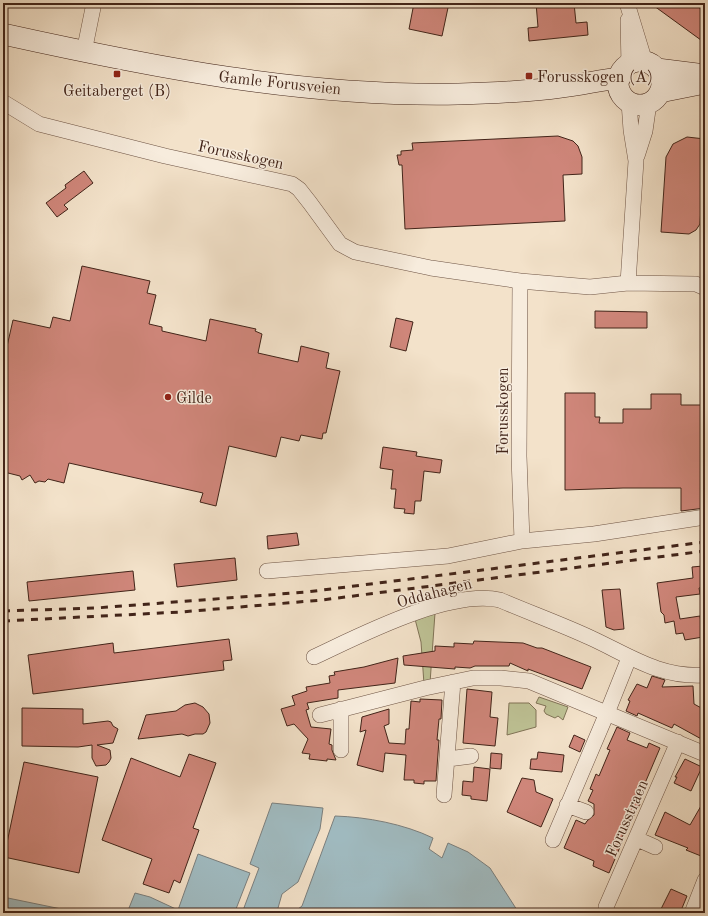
<svg xmlns="http://www.w3.org/2000/svg" width="708" height="916" viewBox="0 0 708 916" font-family="'Old Standard TT',serif">
<rect width="100%" height="100%" fill="#f3e2ca"/>
<filter id="stains"><feTurbulence type="fractalNoise" baseFrequency=".005" numOctaves="4"/><feColorMatrix values="0 0 0 0 .2 0 0 0 0 .09 0 0 0 0 .02 0 0 0 .5 -.17"/></filter>
<radialGradient id="worn" r=".72"><stop offset=".6" stop-color="#630" stop-opacity="0"/><stop offset="1" stop-color="#630" stop-opacity=".3"/></radialGradient>
<!-- green -->
<path fill="#bec295" stroke="#807357" d="M 435,613 L 430,683 L 424,684 L 421,642 L 415,619 Z
M 539,697 L 568,707 L 563,720 L 558,716 L 555,718 L 546,714 L 544,711 L 546,706 L 536,703 Z
M 509,703 L 529,703 L 536,710 L 536,727 L 507,735 Z"/>
<!-- water -->
<path fill="#a0bbc1" stroke="#7a7f7e" d="M 272,803 L 323,808 L 320,829 L 298,882 L 282,894 L 278,908 L 282,913 L 242,913 L 259,868 L 250,864 Z
M 335,816 C 367,817 404,824 433,838 L 429,849 L 442,858 L 448,843 L 468,852 L 490,868 L 517,910 L 516,913 L 293,913 L 302,906 Z
M 198,854 L 250,873 L 236,909 L 201,909 L 201,913 L 127,913 L 135,893 L 150,897 L 178,910 Z
M 3,897 L 71,911 L 71,913 L 3,913 Z"/>
<!-- building -->
<path fill="#cf867a" stroke="#422419" d="M 414,3 L 449,3 L 442,36 L 409,29 Z
M 536,3 L 574,3 L 576,23 L 587,22 L 588,35 L 529,41 L 528,28 L 538,27 Z
M 650,3 L 693,3 L 705,12 L 705,43 Z
M 558,136 L 573,141 L 578,146 L 582,157 L 582,174 L 563,175 L 565,221 L 405,229 L 402,165 L 399,165 L 397,155 L 401,155 L 401,151 L 413,150 L 412,143 Z
M 687,137 L 705,139 L 700,224 L 696,230 L 689,234 L 661,232 L 666,157 L 673,144 Z
M 84,171 L 93,183 L 64,205 L 68,209 L 57,217 L 46,203 L 66,188 L 65,185 Z
M 82,266 L 150,281 L 147,293 L 156,295 L 149,324 L 162,327 L 162,331 L 206,341 L 210,319 L 256,329 L 255,331 L 262,334 L 258,353 L 298,362 L 301,346 L 329,353 L 326,368 L 340,371 L 326,433 L 323,433 L 322,439 L 301,435 L 299,441 L 281,437 L 276,457 L 229,446 L 216,506 L 200,502 L 203,493 L 69,463 L 64,483 L 48,479 L 45,482 L 39,481 L 35,483 L 30,475 L 22,480 L 20,476 L 8,473 L 3,469 L 3,364 L 13,320 L 50,328 L 53,317 L 70,321 Z
M 595,311 L 647,312 L 647,328 L 595,328 Z
M 396,318 L 413,322 L 406,351 L 390,347 Z
M 565,393 L 595,393 L 595,417 L 600,417 L 599,423 L 623,423 L 623,409 L 651,409 L 651,394 L 681,394 L 681,405 L 705,405 L 705,508 L 681,511 L 681,488 L 623,488 L 565,490 Z
M 383,447 L 417,452 L 416,456 L 442,460 L 440,473 L 424,471 L 421,501 L 415,501 L 414,514 L 404,513 L 405,509 L 394,508 L 396,489 L 391,489 L 393,470 L 380,468 Z
M 297,533 L 299,545 L 268,549 L 267,536 Z
M 235,558 L 237,580 L 177,587 L 174,564 Z
M 703,566 L 705,587 L 699,588 L 700,594 L 676,597 L 680,619 L 700,616 L 703,637 L 685,640 L 683,633 L 676,634 L 674,621 L 665,623 L 664,615 L 661,612 L 657,583 L 693,578 L 692,567 Z
M 133,571 L 135,590 L 29,601 L 27,582 Z
M 620,589 L 624,629 L 614,630 L 606,627 L 602,590 Z
M 229,639 L 232,660 L 223,661 L 224,670 L 33,694 L 28,655 L 113,643 L 114,653 Z
M 474,641 L 523,643 L 537,648 L 542,648 L 591,667 L 582,689 L 528,669 L 528,671 L 510,663 L 509,666 L 475,666 L 470,668 L 455,667 L 455,669 L 404,665 L 403,656 L 435,651 L 435,646 L 454,647 L 454,643 L 473,644 Z
M 398,658 L 395,683 L 338,690 L 338,698 L 307,703 L 309,709 L 306,710 L 311,727 L 331,729 L 329,744 L 332,745 L 332,750 L 336,760 L 327,759 L 327,761 L 309,759 L 310,754 L 302,753 L 308,739 L 294,724 L 287,726 L 281,709 L 295,705 L 292,696 L 307,691 L 306,687 L 330,683 L 329,676 L 335,675 L 334,672 L 364,667 Z
M 652,676 L 665,680 L 662,687 L 693,686 L 694,704 L 705,710 L 705,741 L 674,724 L 672,728 L 638,713 L 637,716 L 626,711 L 630,701 L 628,700 L 637,684 L 647,688 Z
M 467,689 L 492,692 L 490,717 L 498,718 L 495,746 L 463,743 Z
M 420,699 L 442,700 L 441,719 L 439,719 L 437,740 L 439,740 L 436,781 L 424,781 L 424,784 L 414,783 L 414,780 L 404,780 L 406,755 L 385,753 L 383,772 L 357,765 L 366,730 L 360,732 L 362,717 L 389,709 L 389,724 L 384,726 L 389,743 L 405,744 L 406,729 L 409,729 L 411,701 L 420,702 Z
M 195,703 L 203,707 L 209,714 L 210,723 L 206,732 L 203,734 L 195,734 L 188,736 L 182,734 L 138,739 L 146,715 L 176,711 L 185,705 Z
M 22,708 L 83,709 L 83,724 L 108,721 L 111,722 L 113,726 L 118,729 L 113,743 L 97,745 L 110,750 L 111,758 L 109,762 L 106,765 L 96,766 L 92,758 L 92,745 L 78,747 L 22,746 Z
M 617,727 L 630,733 L 627,740 L 647,748 L 649,743 L 660,748 L 637,802 L 640,804 L 621,839 L 623,840 L 609,873 L 593,866 L 594,861 L 564,848 L 576,820 L 585,824 L 587,821 L 594,815 L 594,804 L 588,801 L 593,790 L 590,789 L 596,774 L 599,776 L 610,750 L 607,749 Z
M 574,735 L 585,740 L 580,752 L 569,747 Z
M 538,752 L 564,755 L 562,772 L 530,769 L 531,759 L 537,759 Z
M 491,753 L 502,754 L 501,769 L 490,768 Z
M 189,754 L 216,763 L 193,828 L 199,830 L 180,883 L 174,880 L 169,893 L 143,884 L 152,859 L 102,840 L 131,758 L 180,777 Z
M 685,759 L 702,767 L 691,791 L 674,783 L 677,777 L 675,777 Z
M 24,762 L 98,777 L 79,873 L 4,857 Z
M 474,767 L 490,769 L 487,801 L 471,799 L 471,796 L 462,795 L 463,781 L 473,782 Z
M 522,778 L 534,780 L 536,792 L 553,799 L 541,827 L 507,812 Z
M 705,799 L 705,846 L 701,856 L 686,850 L 688,848 L 655,835 L 665,812 L 690,825 Z
M 671,889 L 687,896 L 680,913 L 661,913 L 662,909 L 661,909 Z"/>
<g fill="none" stroke-linecap="round" stroke-linejoin="round">
<defs>
<path id="street" d="M 627,3 L 645,62
M 628,20 L 629,65
M 84,52 L 94,3
M 3,102 L 39,124 L 165,156 L 292,184 L 299,189 L 310,203 L 340,244 L 355,252 L 431,268 L 520,281
M 637,156 L 645,131 L 649,103
M 628,283 L 636,161 L 631,130 L 629,102
M 522,541 L 519,456 L 520,281 L 590,287 L 628,283 L 696,284 L 705,288
M 267,571 L 448,556 L 522,541 L 594,534 L 705,517
M 314,657 C 361,635 449,589 500,600 C 530,613 561,624 591,638 C 630,656 660,678 705,675
M 341,709 L 341,750
M 320,715 L 425,688 L 473,678 L 501,678 L 529,681 L 705,754
M 448,759 L 471,756
M 444,795 L 453,682
M 567,805 L 586,812
M 637,839 L 655,847
M 553,840 L 607,713 L 629,658
M 606,907 L 678,742
M 692,913 L 705,880"/>
<path id="secondary" d="M 3,34 C 152,67 304,97 458,94 C 492,93 527,92 561,87 C 581,85 600,80 620,78
M618 83a22 22 0 1 1 44 0a22 22 0 1 1-44 0Z
M 657,69 L 705,75
M 660,92 L 705,83"/>
</defs>
<!-- street casing -->
<use href="#street" stroke="#6e5445" stroke-width="16"/>
<!-- secondary casing -->
<use href="#secondary" stroke="#422419" stroke-width="22"/>
<!-- street -->
<use href="#street" stroke="#f7ecdd" stroke-width="15"/>
<!-- secondary -->
<use href="#secondary" stroke="#f7ecdd" stroke-width="21"/>
<!-- rail -->
<path stroke="#422419" stroke-width="3" stroke-dasharray="7 7" stroke-linecap="butt" d="M 3,611 L 96,608 L 307,592 L 705,542
M 3,621 L 181,612 L 322,600 L 705,551"/>
</g>
<!-- markers -->
<g fill="#8f2418" stroke="#f7ecdd" stroke-width="1.5">
<rect x="113" y="70" width="8" height="8" rx="2"/>
<rect x="525" y="72" width="8" height="8" rx="2"/>
<circle cx="168" cy="397" r="4"/>
</g>
<g text-anchor="middle" stroke-width="3" stroke-linejoin="round" paint-order="stroke">
<!-- poi labels -->
<g font-size="16" fill="#422419" stroke="#f7ecdd" text-anchor="start">
<text x="537" y="82">Forusskogen (A)</text>
<text x="117" y="96" text-anchor="middle">Geitaberget (B)</text>
<text x="176" y="403">Gilde</text>
</g>
<!-- street labels -->
<g font-size="16" fill="#422419" stroke="#f7ecdd">
<text transform="translate(280 82) rotate(6)" y="6">Gamle Forusveien</text>
<text transform="translate(241 154) rotate(12)" y="6">Forusskogen</text>
<text transform="translate(502 411) rotate(-90)" y="6">Forusskogen</text>
<text transform="translate(434 592) rotate(-15)" y="6">Oddahagen</text>
<text transform="translate(626 818) rotate(-66)" y="6">Forusstraen</text>
</g>
</g>
<!-- margin -->
<rect width="708" height="916" fill="none" stroke="#f3e2ca" stroke-width="16"/>
<rect x="4" y="4" width="700" height="908" fill="none" stroke="#422419" stroke-width="2"/>
<rect x="8" y="8" width="692" height="900" fill="none" stroke="#422419"/>
<rect width="100%" height="100%" filter="url(#stains)"/>
<rect width="100%" height="100%" fill="url(#worn)"/>
</svg>
